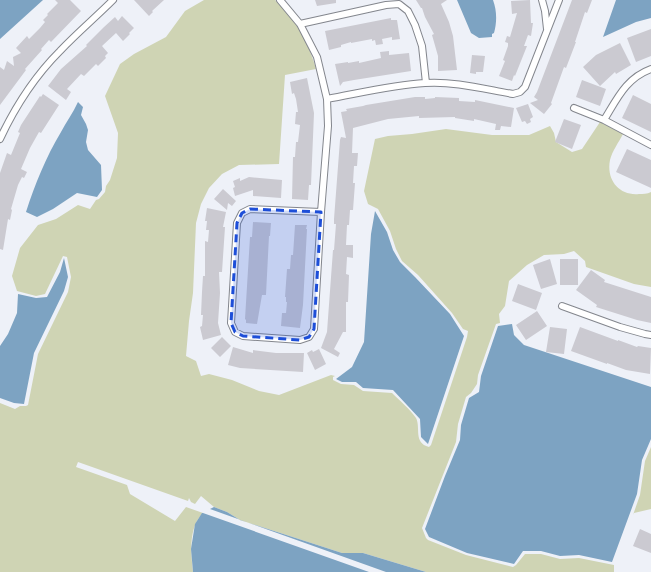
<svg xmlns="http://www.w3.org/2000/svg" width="651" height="572" viewBox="0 0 651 572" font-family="Cabin,sans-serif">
<rect width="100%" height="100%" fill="#eef1f8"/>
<!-- green -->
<path fill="#cfd4b4" d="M 204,0 L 275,0 C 294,15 310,46 316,69 L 285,75 L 279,164 L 239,165 L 222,174 L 209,188 L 201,204 L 196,223 L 193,293 L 189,321 L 186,356 L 196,361 L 201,376 L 209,374 L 232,380 L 259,391 L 279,395 L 331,375 L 335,376 L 333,377 L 333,380 L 341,384 L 354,385 L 363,391 L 392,393 C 400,401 410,409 416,418 C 421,427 413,443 429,447 L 431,445 L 467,337 L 468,331 L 463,329 L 452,313 L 418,275 L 402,261 L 396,249 L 390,231 L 378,209 L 368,204 L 364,191 L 375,139 L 388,136 L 412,134 L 446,129 L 492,135 L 529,135 L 550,126 L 554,133 L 556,142 L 572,152 L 582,149 L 600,122 L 623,134 C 619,142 612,151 610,160 C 606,180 619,196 639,194 C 643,194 647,194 651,192 L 651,287 L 634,284 L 586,267 L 585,261 L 574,251 L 564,254 L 544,255 L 527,265 L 509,281 L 505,306 L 499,314 L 500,323 L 496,324 L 478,375 L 477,384 L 471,393 L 466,397 L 458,424 L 456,442 L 422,528 L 426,538 L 428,540 L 466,555 L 513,567 L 516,565 L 525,554 L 541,554 L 560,559 L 579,558 L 614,565 L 614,572 L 426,572 L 363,553 L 342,553 L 240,520 L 227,512 L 214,507 L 201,496 L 195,504 L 191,502 L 189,498 L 188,501 L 78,462 L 76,467 L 127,485 L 130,494 L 175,521 L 186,507 L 203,513 C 188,528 191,553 193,572 L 0,572 L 0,403 L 15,409 L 20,406 L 26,406 L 28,405 L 38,354 L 68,292 L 71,277 L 67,257 L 63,256 L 45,294 L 36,296 L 17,291 L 12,276 L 20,248 L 38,225 L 56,219 L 78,205 L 90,209 L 96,200 L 99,199 L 105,192 L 106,186 L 110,180 L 117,158 L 118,133 L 105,96 L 120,64 L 134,54 L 166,37 L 185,11 Z
M 651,447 L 651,509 L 634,513 L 633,515 L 640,495 L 645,461 Z"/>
<!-- water -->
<path fill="#7da3c2" d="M 0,0 L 43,0 L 0,39 Z
M 457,0 L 493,0 C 497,11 497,22 494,33 L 492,34 L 492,37 L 479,38 L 471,33 Z
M 616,0 L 651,0 L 651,18 L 636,22 L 603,37 Z
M 78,102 L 83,107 L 81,115 L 86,124 L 88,130 L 86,142 L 88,150 L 101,165 L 102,190 L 97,197 L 77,193 L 53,209 L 37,217 L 26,212 C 35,184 46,157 61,132 C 66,122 73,113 78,102 Z
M 375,211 L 387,232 L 393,250 L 400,262 L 415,277 L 450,314 L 464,336 L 428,444 L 421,437 L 420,419 L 393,390 L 363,388 L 356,382 L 342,382 L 336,379 L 352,367 L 364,342 L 371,234 Z
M 64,258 L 68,277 L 64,291 L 34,353 L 24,404 L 14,403 L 0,398 L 0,346 L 8,334 L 17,313 L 18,294 L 36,298 L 47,297 L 60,272 Z
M 512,324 L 514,335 L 524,345 L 651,387 L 651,439 L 642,460 L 637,494 L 612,562 L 579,555 L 560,556 L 541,551 L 523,551 L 514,564 L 467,553 L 429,537 L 425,529 L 445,476 L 460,440 L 461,425 L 469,398 L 479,392 L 481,376 L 498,326 Z
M 214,507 L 227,512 L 240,520 L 342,553 L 363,553 L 426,572 L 386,572 L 210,509 Z
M 202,513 L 203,513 L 369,572 L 193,572 L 191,549 L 195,524 Z"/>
<!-- building -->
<path fill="#cbcad1" d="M 55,0 L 70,0 L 81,11 L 51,42 L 49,40 L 41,49 L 42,50 L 25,69 L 26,70 L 0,105 L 0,67 L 4,70 L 7,61 L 14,66 L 13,57 L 21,53 L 16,48 L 27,36 L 29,39 L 40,28 L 45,22 L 43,20 L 48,15 L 47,14 L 58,3 Z
M 134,0 L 164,0 L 152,11 L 153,12 L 149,16 Z
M 315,0 L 336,0 L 336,3 L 317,6 Z
M 416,0 L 447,0 L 441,4 L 449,22 L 453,36 L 457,70 L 438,71 L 438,56 L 432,35 L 434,34 L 425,17 L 422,8 L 421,8 Z
M 530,0 L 531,23 L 533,23 L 531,36 L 528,35 L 524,46 L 527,46 L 515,76 L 514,75 L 512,81 L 499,76 L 505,61 L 503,60 L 508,46 L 508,43 L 505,42 L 507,36 L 510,37 L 517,13 L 512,14 L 511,1 Z
M 572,0 L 592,0 L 587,13 L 585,12 L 575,42 L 576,42 L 566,68 L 564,67 L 551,103 L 552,104 L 544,114 L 530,103 L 538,100 L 534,97 L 537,92 Z
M 122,16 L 134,28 L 129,33 L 130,34 L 123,41 L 116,33 L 102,46 L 108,53 L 105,56 L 106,58 L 98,66 L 96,64 L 84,76 L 81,74 L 67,89 L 71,92 L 66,100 L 48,86 L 61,69 L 87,46 L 86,45 L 104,27 L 115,17 L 118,21 Z
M 391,18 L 391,20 L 397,20 L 400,39 L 392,40 L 392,37 L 382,39 L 383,44 L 376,45 L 375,40 L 372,41 L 372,39 L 351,43 L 351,42 L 341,45 L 341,47 L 329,50 L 325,31 Z
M 651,29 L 651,56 L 636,62 L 627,38 Z
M 620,43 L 631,65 L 616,74 L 615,72 L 600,86 L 583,67 L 596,55 Z
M 389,51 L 389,55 L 409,53 L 411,71 L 354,80 L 343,82 L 340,86 L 335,64 L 348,62 L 348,63 L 359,61 L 359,63 L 381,58 L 380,52 Z
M 472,55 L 485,56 L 483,72 L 476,72 L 476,74 L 470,73 Z
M 307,78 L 314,113 L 311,185 L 309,185 L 308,200 L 292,199 L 293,157 L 295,157 L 296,142 L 298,142 L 300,125 L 295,124 L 296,112 L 298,112 L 296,99 L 294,93 L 292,94 L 290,82 Z
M 582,80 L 606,89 L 600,106 L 576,97 Z
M 43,94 L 59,105 L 41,133 L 39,132 L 30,148 L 21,169 L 27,172 L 24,178 L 22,177 L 18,185 L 11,209 L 12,210 L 10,220 L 8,219 L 3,250 L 0,249 L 0,173 L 7,153 L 11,155 L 20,133 L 18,132 L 21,125 L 40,96 L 41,97 Z
M 633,95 L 651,104 L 651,132 L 622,118 Z
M 415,97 L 425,97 L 425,99 L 435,98 L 435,97 L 459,98 L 459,101 L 475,102 L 475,100 L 514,108 L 511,127 L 501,126 L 500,130 L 495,130 L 496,124 L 474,119 L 474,121 L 455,118 L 455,117 L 419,118 L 419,116 L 388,119 L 353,128 L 352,153 L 358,153 L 357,166 L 354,166 L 353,183 L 355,183 L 353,210 L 350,210 L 349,225 L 347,225 L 346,245 L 353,245 L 353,258 L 347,257 L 346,274 L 349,275 L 348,302 L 346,302 L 346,332 L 343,332 L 334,349 L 340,353 L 338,357 L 321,348 L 327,332 L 333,250 L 334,250 L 336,224 L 334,224 L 334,219 L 340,140 L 341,137 L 346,138 L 341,112 L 347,111 L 346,109 L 363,106 L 366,105 Z
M 528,104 L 533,117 L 530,119 L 531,122 L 527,124 L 525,121 L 522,122 L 516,108 Z
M 564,119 L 581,125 L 572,149 L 555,142 Z
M 627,149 L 651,160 L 651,188 L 616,172 Z
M 249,177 L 282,180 L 281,198 L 253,196 L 253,190 L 235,196 L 233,188 L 235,187 L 233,181 L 240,178 L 240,181 Z
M 223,189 L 236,201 L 232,206 L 228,203 L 227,210 L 214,199 Z
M 207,208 L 226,212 L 223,227 L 225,227 L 222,272 L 219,272 L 220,293 L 218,323 L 221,335 L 203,340 L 200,327 L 202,326 L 203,315 L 201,315 L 202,292 L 203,276 L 205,276 L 205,241 L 208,242 L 209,230 L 206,230 L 207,221 L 205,221 Z
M 253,222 L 271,223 L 270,236 L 269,236 L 266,295 L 262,295 L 257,324 L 246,323 L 246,320 L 245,319 L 250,237 L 252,237 Z
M 295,225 L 307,225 L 306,229 L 307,229 L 303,305 L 300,328 L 281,326 L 282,313 L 286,313 L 287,302 L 286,302 L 286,297 L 285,297 L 287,269 L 290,269 L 291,255 L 293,255 Z
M 550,259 L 557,284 L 541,289 L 533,265 Z
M 560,259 L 578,259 L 578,285 L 560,285 Z
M 591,270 L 605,280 L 604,282 L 651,297 L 651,323 L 637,320 L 596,307 L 597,305 L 576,290 Z
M 518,284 L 542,293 L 536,310 L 512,301 Z
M 537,311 L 547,326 L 526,340 L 516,325 Z
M 550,327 L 567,329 L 564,354 L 546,352 Z
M 580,327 L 618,341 L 618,340 L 637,347 L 638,346 L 651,348 L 650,374 L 626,370 L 607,363 L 607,364 L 571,351 Z
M 222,337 L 231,346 L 220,357 L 211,348 Z
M 233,347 L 253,353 L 253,350 L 276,353 L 304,353 L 303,372 L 240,368 L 228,365 Z
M 319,349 L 326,364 L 315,370 L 307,353 L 312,350 L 313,352 Z
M 640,529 L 651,534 L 651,553 L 633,546 Z"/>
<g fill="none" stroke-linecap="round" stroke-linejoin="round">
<defs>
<path id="minor" d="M 280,0 L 300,24 L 317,57 L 327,99 L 328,126 L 321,212
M 542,0 L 545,11 L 547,29
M 300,24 L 386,5 L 399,4 L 408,11 L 415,25 L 422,46 L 426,83
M 327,99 C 360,93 392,85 425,83 C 454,81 484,89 513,94 L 520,92 L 525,87 L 559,0
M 574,108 L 604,120 L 651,145
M 604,120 C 617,99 626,78 651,69
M 0,139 C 15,107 35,76 60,51 C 77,33 96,17 113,0
M 250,209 L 321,212 L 314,329 L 309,337 L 300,340 L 243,336 L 235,332 L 231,323 L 237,223 L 242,213 Z
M 562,306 L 620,327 L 645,334 L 651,335"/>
</defs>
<!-- minor casing -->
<use href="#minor" stroke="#83868d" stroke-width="8"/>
<!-- minor -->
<use href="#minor" stroke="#fff" stroke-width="6"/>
</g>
<!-- marked area -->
<path fill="#1d4ed8" fill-opacity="0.2" stroke="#1d4ed8" stroke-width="3" stroke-dasharray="8 5" stroke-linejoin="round" d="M 250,209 L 321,212 L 314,329 L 309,337 L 300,340 L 243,336 L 235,332 L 231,323 L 237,223 L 242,213 Z"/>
</svg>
